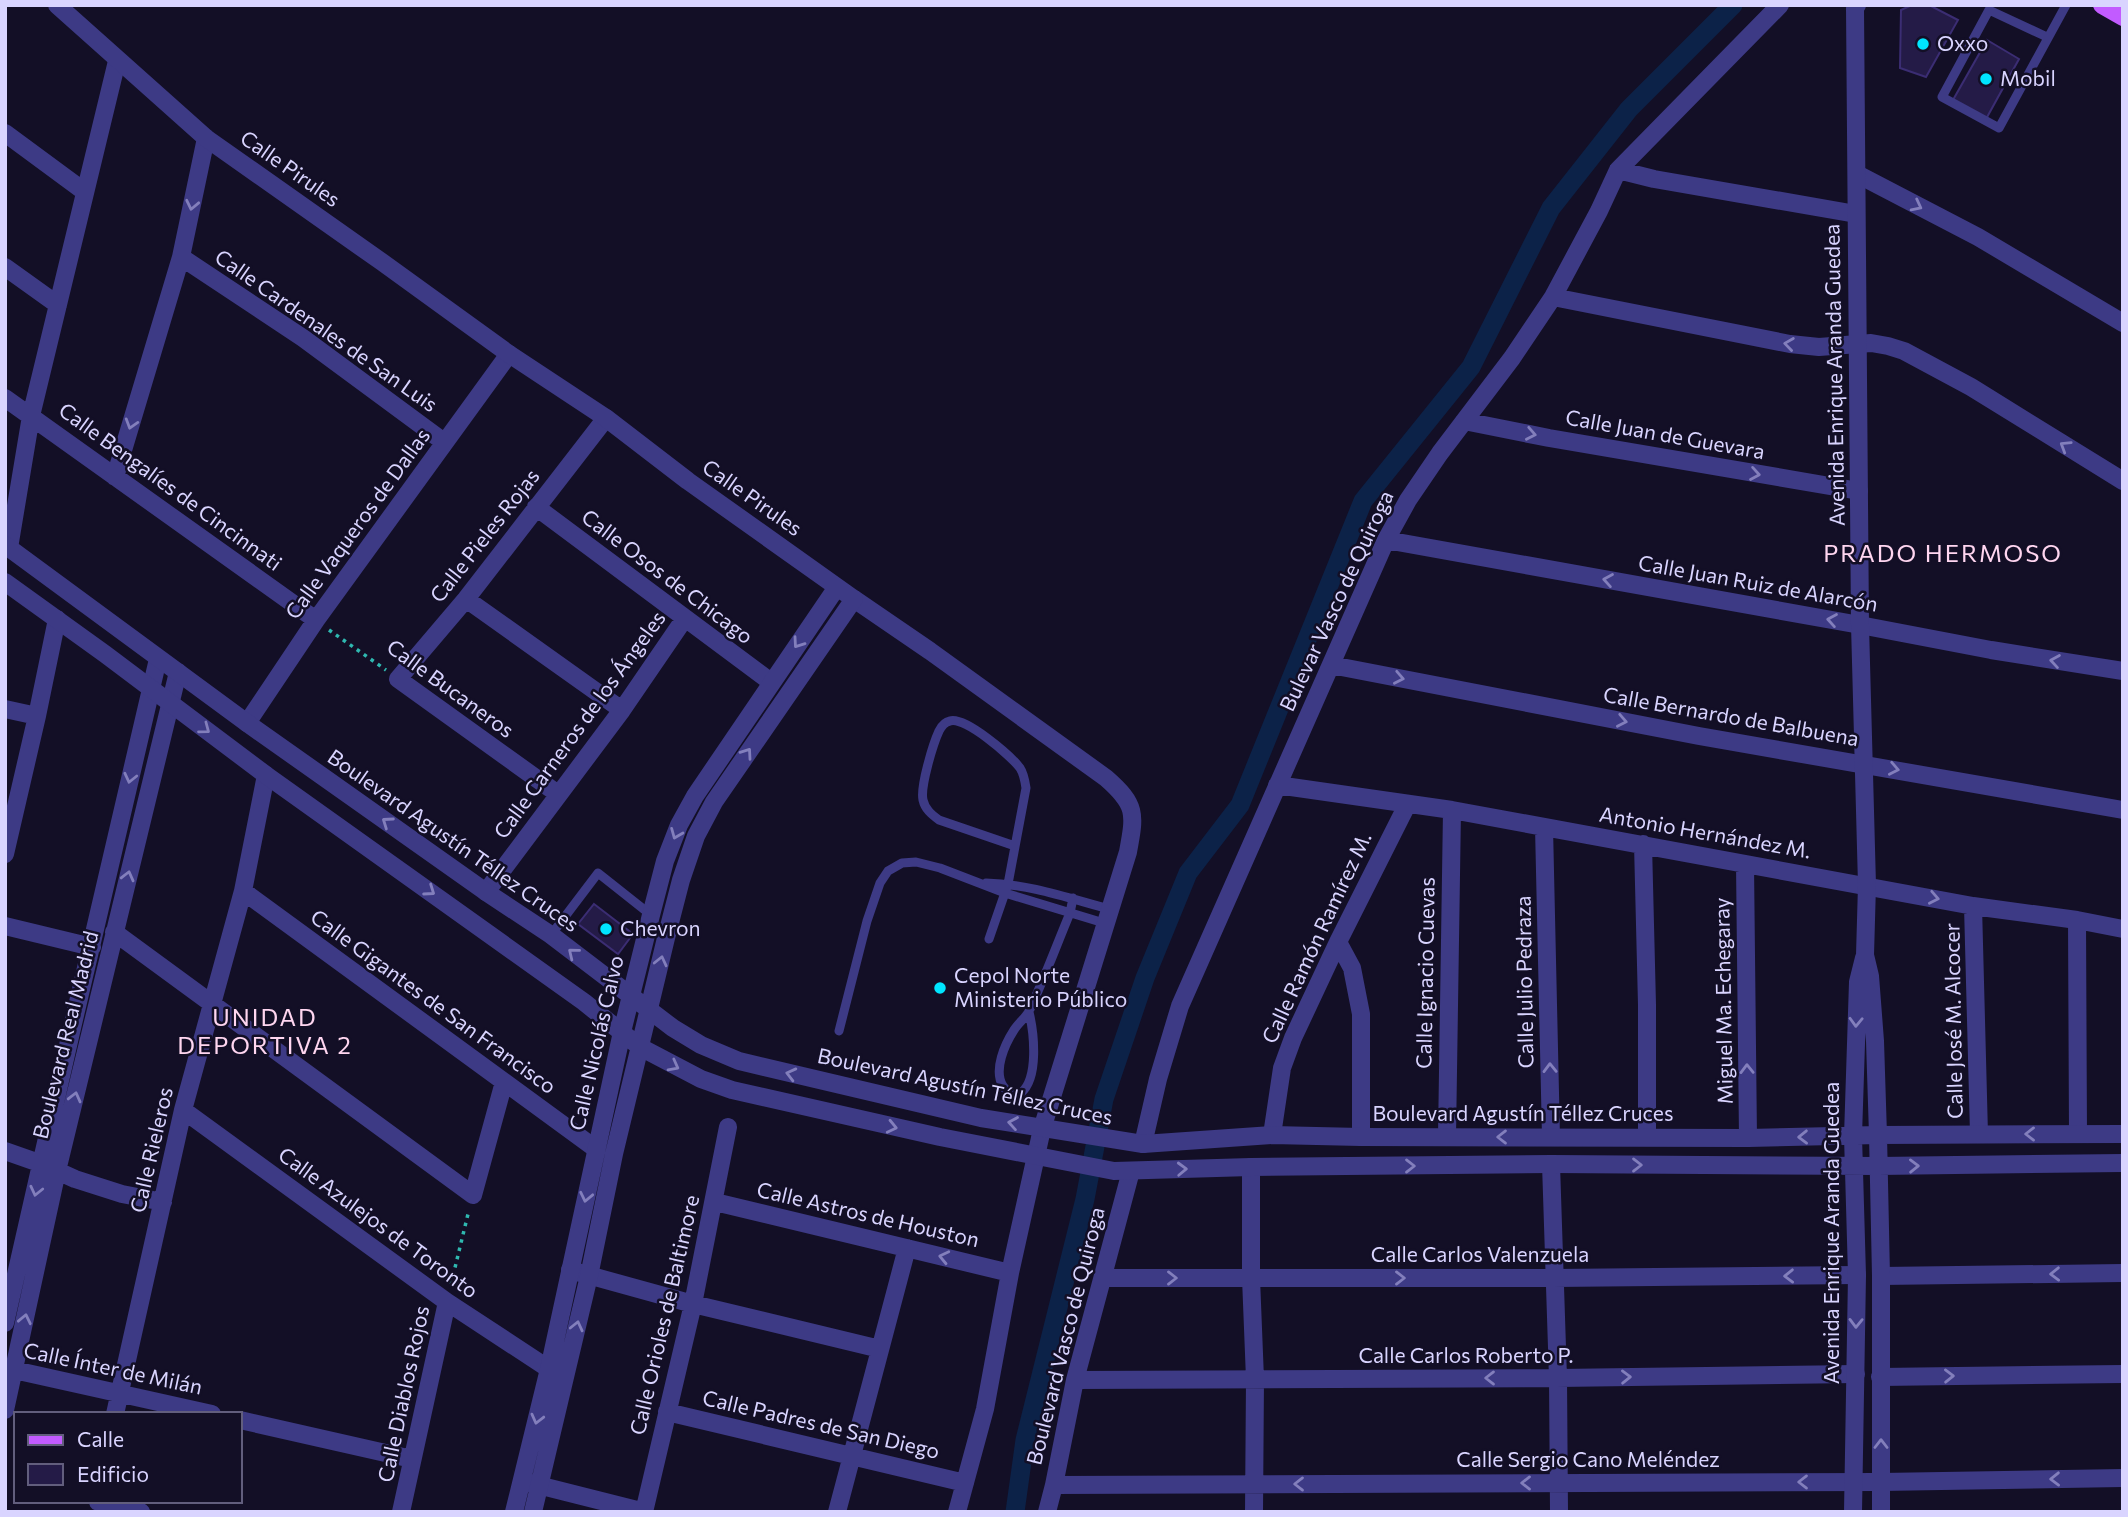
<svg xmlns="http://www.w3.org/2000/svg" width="2128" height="1517" viewBox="0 0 2128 1517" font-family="Commissioner,sans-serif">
<rect width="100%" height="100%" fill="#130f26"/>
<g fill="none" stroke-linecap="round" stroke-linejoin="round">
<!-- canal -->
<path stroke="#0c2248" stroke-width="19" d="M 1015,1512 L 1025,1440 L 1085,1199 L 1104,1099 L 1145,978 L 1188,873 L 1240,805 L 1363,501 L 1471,367 L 1551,208 L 1629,109 L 1733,5"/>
</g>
<!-- building -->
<path fill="#241b47" stroke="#3b2d73" stroke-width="2" d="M 1912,5 L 1929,5 L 1958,20 L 1926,77 L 1900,68 L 1901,10 Z
M 1987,40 L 2019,59 L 1986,119 L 1953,100 Z
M 594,904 L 633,934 L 618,954 L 578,924 Z"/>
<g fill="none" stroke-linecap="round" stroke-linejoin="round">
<!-- path -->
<path stroke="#2fb8b0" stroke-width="3.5" stroke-dasharray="3.5 5" stroke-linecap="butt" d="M 329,630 L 386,670
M 451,1284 L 469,1210"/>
<!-- service -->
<path stroke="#3d3a85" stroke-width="9" d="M 2047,37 L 1989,10 L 1942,97 L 1999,128 L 2066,5
M 986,883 C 1029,884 1068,898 1109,909
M 551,935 L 598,873 L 651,915
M 989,939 L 1008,884 L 1026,788 C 1025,781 1024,774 1020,768 C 1011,756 965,716 950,721 C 945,722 941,727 939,731 C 933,744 920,787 923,800 C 925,809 931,814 939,820 L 1015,846
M 1029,1012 C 1034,1033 1039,1078 1021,1093 C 1013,1094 1008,1094 1003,1086 C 993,1070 1005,1044 1014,1030 C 1019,1022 1027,1017 1030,1009 C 1045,977 1057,944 1070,913 L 1073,898
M 839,1031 L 867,921 L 880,883 L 888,871 L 902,863 L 916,862 L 940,868 L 1005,893 L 1104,923"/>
<!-- minor -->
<path stroke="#3d3a85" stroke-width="18" d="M 5,133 L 85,192
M 1618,170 L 1654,179 L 1856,214
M 1857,174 L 1978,237 L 2123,323
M 181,257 L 303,338 L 444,442
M 5,267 L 58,305
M 1553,297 L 1790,344 L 1819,347 L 1871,343 L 1888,346 L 1904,351 L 1971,387 L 2123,481
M 5,398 L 316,620
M 1464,421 L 1549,438 L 1859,491
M 115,477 L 181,257 L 206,138
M 536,507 L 771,682
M 1386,540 L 1860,625 L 1991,650 L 2123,671
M 9,548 L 31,416 L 117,61
M 466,599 L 622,710
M 854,599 L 930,651 L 1106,778 C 1137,805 1135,814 1128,852 L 1042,1129 L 1010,1273 L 985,1409 L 957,1512
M 1331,665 L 1699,736 L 2123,810
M 5,709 L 37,716
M 247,723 L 316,620 L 509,354
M 1277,785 L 1452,810 L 1973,906 L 2077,920 L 2123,929
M 558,794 L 398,679 L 466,599 L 606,418
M 1544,827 L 1551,1137
M 1643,844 L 1647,1005 L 1647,1136
M 5,854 L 37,716 L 57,619
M 1745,864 L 1748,1138
M 243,891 L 596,1149
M 486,892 L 622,710 L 685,618
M 1973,906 L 1979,1134
M 2077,920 L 2078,1134
M 5,926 L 92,947
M 114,932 L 473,1195 L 504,1082
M 1338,942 L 1352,968 L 1361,1014 L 1361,1137
M 183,1110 L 447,1302 L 549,1369
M 1272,1135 L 1282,1068 L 1293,1038 L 1338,942 L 1407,805
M 1447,1137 L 1452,810
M 1143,1144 L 1158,1079 L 1180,1006 L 1386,540 L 1408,500 L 1440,453 L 1512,358 L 1553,297 L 1599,211 L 1618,170 L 1780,5
M 5,1151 L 42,1164 L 75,1179 L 122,1194 L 163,1202
M 1551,1164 L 1558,1378 L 1559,1512
M 1251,1167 L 1251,1278 L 1255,1379 L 1254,1512
M 715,1202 L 1010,1273
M 570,1270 L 693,1304 L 880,1349
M 1881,1276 L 2123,1273
M 1104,1278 L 1555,1278 L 1857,1275
M 5,1323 L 72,1028 L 158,659
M 5,1368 L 212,1414
M 1880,1377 L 2123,1374
M 1075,1380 L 1558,1378 L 1856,1374
M 5,1410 L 57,1171 L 178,672
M 667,1412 L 965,1483
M 115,1414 L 183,1110 L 243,891 L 266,775
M 240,1420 L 412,1459
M 526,1482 L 645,1512
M 1054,1485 L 1881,1482 L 2123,1478
M 98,1502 L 141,1512
M 401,1512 L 447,1302
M 644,1512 L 693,1304 L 728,1127
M 837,1512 L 907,1248
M 1047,1512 L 1054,1485 L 1075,1380 L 1131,1171"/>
<!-- tertiary -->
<path stroke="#3d3a85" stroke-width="18" d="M 57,5 L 206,138 L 382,262 L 509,354 L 606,418 L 688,481 L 854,599 L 714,802 L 696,836 L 681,880 L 666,938 L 614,1154 L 589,1276 L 533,1512
M 1857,5 L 1855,8 L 1860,625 L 1867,885 L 1865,955 L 1870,976 L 1875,1041 L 1878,1135 L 1881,1276 L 1881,1512
M 5,545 L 247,723 L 486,892 L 551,935 L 673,1028 L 701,1045 L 739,1061 L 981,1118 L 1143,1144 L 1272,1135 L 1361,1137 L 1748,1138 L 1878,1135 L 2123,1134
M 5,582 L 105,654 L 266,775 L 584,1002 L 640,1047 L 701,1079 L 732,1090 L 940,1137 L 1114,1171 L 1251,1167 L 1551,1164 L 1878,1166 L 2123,1163
M 514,1512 L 549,1369 L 622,1032 L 651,915 L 665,861 L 679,825 L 695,796 L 837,587
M 1853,1512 L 1857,1275 L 1853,1136 L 1858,982 L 1864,958"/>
<!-- primary -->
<path stroke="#c25bff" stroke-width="18" d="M 2102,5 L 2123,17"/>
</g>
<!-- one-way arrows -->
<defs><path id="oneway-chevron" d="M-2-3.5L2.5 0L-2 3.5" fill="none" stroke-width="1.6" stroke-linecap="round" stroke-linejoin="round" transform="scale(1.75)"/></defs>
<g stroke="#837fbc">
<use href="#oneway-chevron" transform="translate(192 205) rotate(102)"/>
<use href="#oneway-chevron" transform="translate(1917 206) rotate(27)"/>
<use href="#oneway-chevron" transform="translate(1789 344) rotate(-172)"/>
<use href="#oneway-chevron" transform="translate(131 424) rotate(107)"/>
<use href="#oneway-chevron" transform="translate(1531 434) rotate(11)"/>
<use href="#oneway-chevron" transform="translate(2065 446) rotate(-148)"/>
<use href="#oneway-chevron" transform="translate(1755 474) rotate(10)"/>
<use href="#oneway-chevron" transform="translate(1608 580) rotate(-170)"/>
<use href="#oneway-chevron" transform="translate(1832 620) rotate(-170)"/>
<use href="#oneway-chevron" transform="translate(798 643) rotate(125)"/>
<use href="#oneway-chevron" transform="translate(2055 661) rotate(-171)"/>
<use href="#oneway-chevron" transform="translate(1399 678) rotate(11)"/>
<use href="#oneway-chevron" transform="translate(1622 721) rotate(11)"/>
<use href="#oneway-chevron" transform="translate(205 729) rotate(37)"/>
<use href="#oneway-chevron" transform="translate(747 753) rotate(-55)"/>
<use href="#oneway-chevron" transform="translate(1894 769) rotate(11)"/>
<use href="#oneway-chevron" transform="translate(130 778) rotate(103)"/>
<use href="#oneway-chevron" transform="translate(387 822) rotate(-145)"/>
<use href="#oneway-chevron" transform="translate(676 834) rotate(112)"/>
<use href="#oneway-chevron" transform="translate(128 876) rotate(-76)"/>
<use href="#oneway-chevron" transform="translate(430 891) rotate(35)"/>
<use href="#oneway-chevron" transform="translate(1934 898) rotate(11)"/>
<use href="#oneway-chevron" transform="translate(573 953) rotate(-141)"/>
<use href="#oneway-chevron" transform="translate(661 961) rotate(-77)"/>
<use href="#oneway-chevron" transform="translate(1856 1022) rotate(92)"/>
<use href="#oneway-chevron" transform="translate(674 1066) rotate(28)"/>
<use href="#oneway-chevron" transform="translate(1550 1068) rotate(-91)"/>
<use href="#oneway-chevron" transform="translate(1747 1069) rotate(-91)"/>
<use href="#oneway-chevron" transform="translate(791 1074) rotate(-166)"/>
<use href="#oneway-chevron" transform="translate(75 1097) rotate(-76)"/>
<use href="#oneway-chevron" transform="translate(1013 1123) rotate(-170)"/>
<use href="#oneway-chevron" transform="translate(892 1127) rotate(13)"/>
<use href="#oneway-chevron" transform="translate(2030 1134) rotate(180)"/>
<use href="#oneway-chevron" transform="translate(1502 1137) rotate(180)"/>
<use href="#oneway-chevron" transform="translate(1803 1137) rotate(179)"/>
<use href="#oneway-chevron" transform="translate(1637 1165)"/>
<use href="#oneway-chevron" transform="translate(1410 1166)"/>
<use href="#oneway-chevron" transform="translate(1914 1166) rotate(-1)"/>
<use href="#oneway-chevron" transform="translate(1182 1169) rotate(-2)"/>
<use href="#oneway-chevron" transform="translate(36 1191) rotate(103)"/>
<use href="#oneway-chevron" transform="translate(586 1197) rotate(102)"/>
<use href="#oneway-chevron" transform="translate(944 1257) rotate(-167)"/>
<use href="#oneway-chevron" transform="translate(2055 1274) rotate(179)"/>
<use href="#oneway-chevron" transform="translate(1789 1276) rotate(179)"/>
<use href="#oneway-chevron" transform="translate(1172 1278)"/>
<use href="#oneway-chevron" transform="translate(1400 1278)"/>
<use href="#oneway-chevron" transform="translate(25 1319) rotate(-78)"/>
<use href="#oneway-chevron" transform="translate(1856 1323) rotate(91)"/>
<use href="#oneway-chevron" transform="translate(577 1326) rotate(-77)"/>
<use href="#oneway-chevron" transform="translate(1949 1376) rotate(-1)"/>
<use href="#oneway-chevron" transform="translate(1626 1377) rotate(-1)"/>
<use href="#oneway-chevron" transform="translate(1490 1378) rotate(180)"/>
<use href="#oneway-chevron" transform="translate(537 1419) rotate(104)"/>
<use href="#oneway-chevron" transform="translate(1881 1444) rotate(-90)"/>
<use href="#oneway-chevron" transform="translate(2055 1479) rotate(179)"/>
<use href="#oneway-chevron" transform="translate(1803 1482) rotate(180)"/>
<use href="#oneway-chevron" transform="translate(1526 1483) rotate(180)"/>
<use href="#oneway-chevron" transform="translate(1299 1484) rotate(180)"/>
</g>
<!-- markers -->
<g fill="#00e5ff" stroke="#130f26" stroke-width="2.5">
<circle cx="1923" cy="44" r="7"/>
<circle cx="1986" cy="79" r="7"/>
<circle cx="606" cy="929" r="7"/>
<circle cx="940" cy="988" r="7"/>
</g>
<g text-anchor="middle" stroke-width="5" stroke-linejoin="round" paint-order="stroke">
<!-- poi labels -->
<g font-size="21" fill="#d9d4ff" stroke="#130f26" text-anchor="start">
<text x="1937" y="51">Oxxo</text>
<text x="2000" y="86">Mobil</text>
<text x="620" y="936">Chevron</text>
<text x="954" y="983">Cepol Norte<tspan x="954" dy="24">Ministerio Público</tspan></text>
</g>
<!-- street labels -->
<g font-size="21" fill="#d9d4ff" stroke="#130f26">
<text transform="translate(290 169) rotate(35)" y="7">Calle Pirules</text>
<text transform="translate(326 331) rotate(35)" y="7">Calle Cardenales de San Luis</text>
<text transform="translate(1835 375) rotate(-91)" y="7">Avenida Enrique Aranda Guedea</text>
<text transform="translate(1665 435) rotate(10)" y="7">Calle Juan de Guevara</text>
<text transform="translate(170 487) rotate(36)" y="7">Calle Bengalíes de Cincinnati</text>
<text transform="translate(752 498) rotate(35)" y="7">Calle Pirules</text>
<text transform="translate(358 524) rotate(-54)" y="7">Calle Vaqueros de Dallas</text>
<text transform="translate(485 536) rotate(-52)" y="7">Calle Pieles Rojas</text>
<text transform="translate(667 577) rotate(37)" y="7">Calle Osos de Chicago</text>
<text transform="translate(1758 584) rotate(10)" y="7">Calle Juan Ruiz de Alarcón</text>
<text transform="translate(1337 601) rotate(-65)" y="7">Bulevar Vasco de Quiroga</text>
<text transform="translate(450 689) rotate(36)" y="7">Calle Bucaneros</text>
<text transform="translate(1731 717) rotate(10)" y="7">Calle Bernardo de Balbuena</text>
<text transform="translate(580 725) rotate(-54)" y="7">Calle Carneros de los Ángeles</text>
<text transform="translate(1705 833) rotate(10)" y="7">Antonio Hernández M.</text>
<text transform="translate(453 841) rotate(35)" y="7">Boulevard Agustín Téllez Cruces</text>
<text transform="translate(1317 938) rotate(-65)" y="7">Calle Ramón Ramírez M.</text>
<text transform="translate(1426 973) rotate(-89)" y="7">Calle Ignacio Cuevas</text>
<text transform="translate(1525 982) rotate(-91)" y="7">Calle Julio Pedraza</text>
<text transform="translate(1724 1001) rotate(-91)" y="7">Miguel Ma. Echegaray</text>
<text transform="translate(433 1002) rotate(36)" y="7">Calle Gigantes de San Francisco</text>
<text transform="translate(1954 1021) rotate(-91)" y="7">Calle José M. Alcocer</text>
<text transform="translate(66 1035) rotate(-76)" y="7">Boulevard Real Madrid</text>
<text transform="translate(597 1043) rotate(-77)" y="7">Calle Nicolás Calvo</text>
<text transform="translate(965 1087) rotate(12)" y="7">Boulevard Agustín Téllez Cruces</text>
<text x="1523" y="1121">Boulevard Agustín Téllez Cruces</text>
<text transform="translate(152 1150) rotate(-77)" y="7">Calle Rieleros</text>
<text transform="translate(868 1215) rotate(13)" y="7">Calle Astros de Houston</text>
<text transform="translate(378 1223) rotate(36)" y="7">Calle Azulejos de Toronto</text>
<text transform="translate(1832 1233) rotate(-90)" y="7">Avenida Enrique Aranda Guedea</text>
<text x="1480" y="1262">Calle Carlos Valenzuela</text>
<text transform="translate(665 1315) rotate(-77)" y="7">Calle Orioles de Baltimore</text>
<text transform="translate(1066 1336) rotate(-76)" y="7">Boulevard Vasco de Quiroga</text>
<text x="1466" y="1363">Calle Carlos Roberto P.</text>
<text transform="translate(113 1369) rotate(12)" y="7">Calle Ínter de Milán</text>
<text transform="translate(404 1394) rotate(-78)" y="7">Calle Diablos Rojos</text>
<text transform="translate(821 1425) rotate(13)" y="7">Calle Padres de San Diego</text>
<text x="1588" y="1467">Calle Sergio Cano Meléndez</text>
</g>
<!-- quarter labels -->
<g font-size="24" letter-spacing="2" fill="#ffd6f0" stroke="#130f26">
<text x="1943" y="562">PRADO HERMOSO</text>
<text x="265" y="1026">UNIDAD<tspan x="265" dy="28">DEPORTIVA 2</tspan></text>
</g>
</g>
<!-- border -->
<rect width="2128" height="1517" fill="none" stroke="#d9d4ff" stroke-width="14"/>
<!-- legend -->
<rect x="14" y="1412" width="228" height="91" fill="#130f26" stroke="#625e7d" stroke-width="2"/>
<rect x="28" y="1435" width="35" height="10" fill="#c25bff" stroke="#625e7d" stroke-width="2"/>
<text x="77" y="1447" font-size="21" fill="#d9d4ff">Calle</text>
<rect x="28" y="1464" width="35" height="21" fill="#241b47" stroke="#625e7d" stroke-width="2"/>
<text x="77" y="1482" font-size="21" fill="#d9d4ff">Edificio</text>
</svg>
